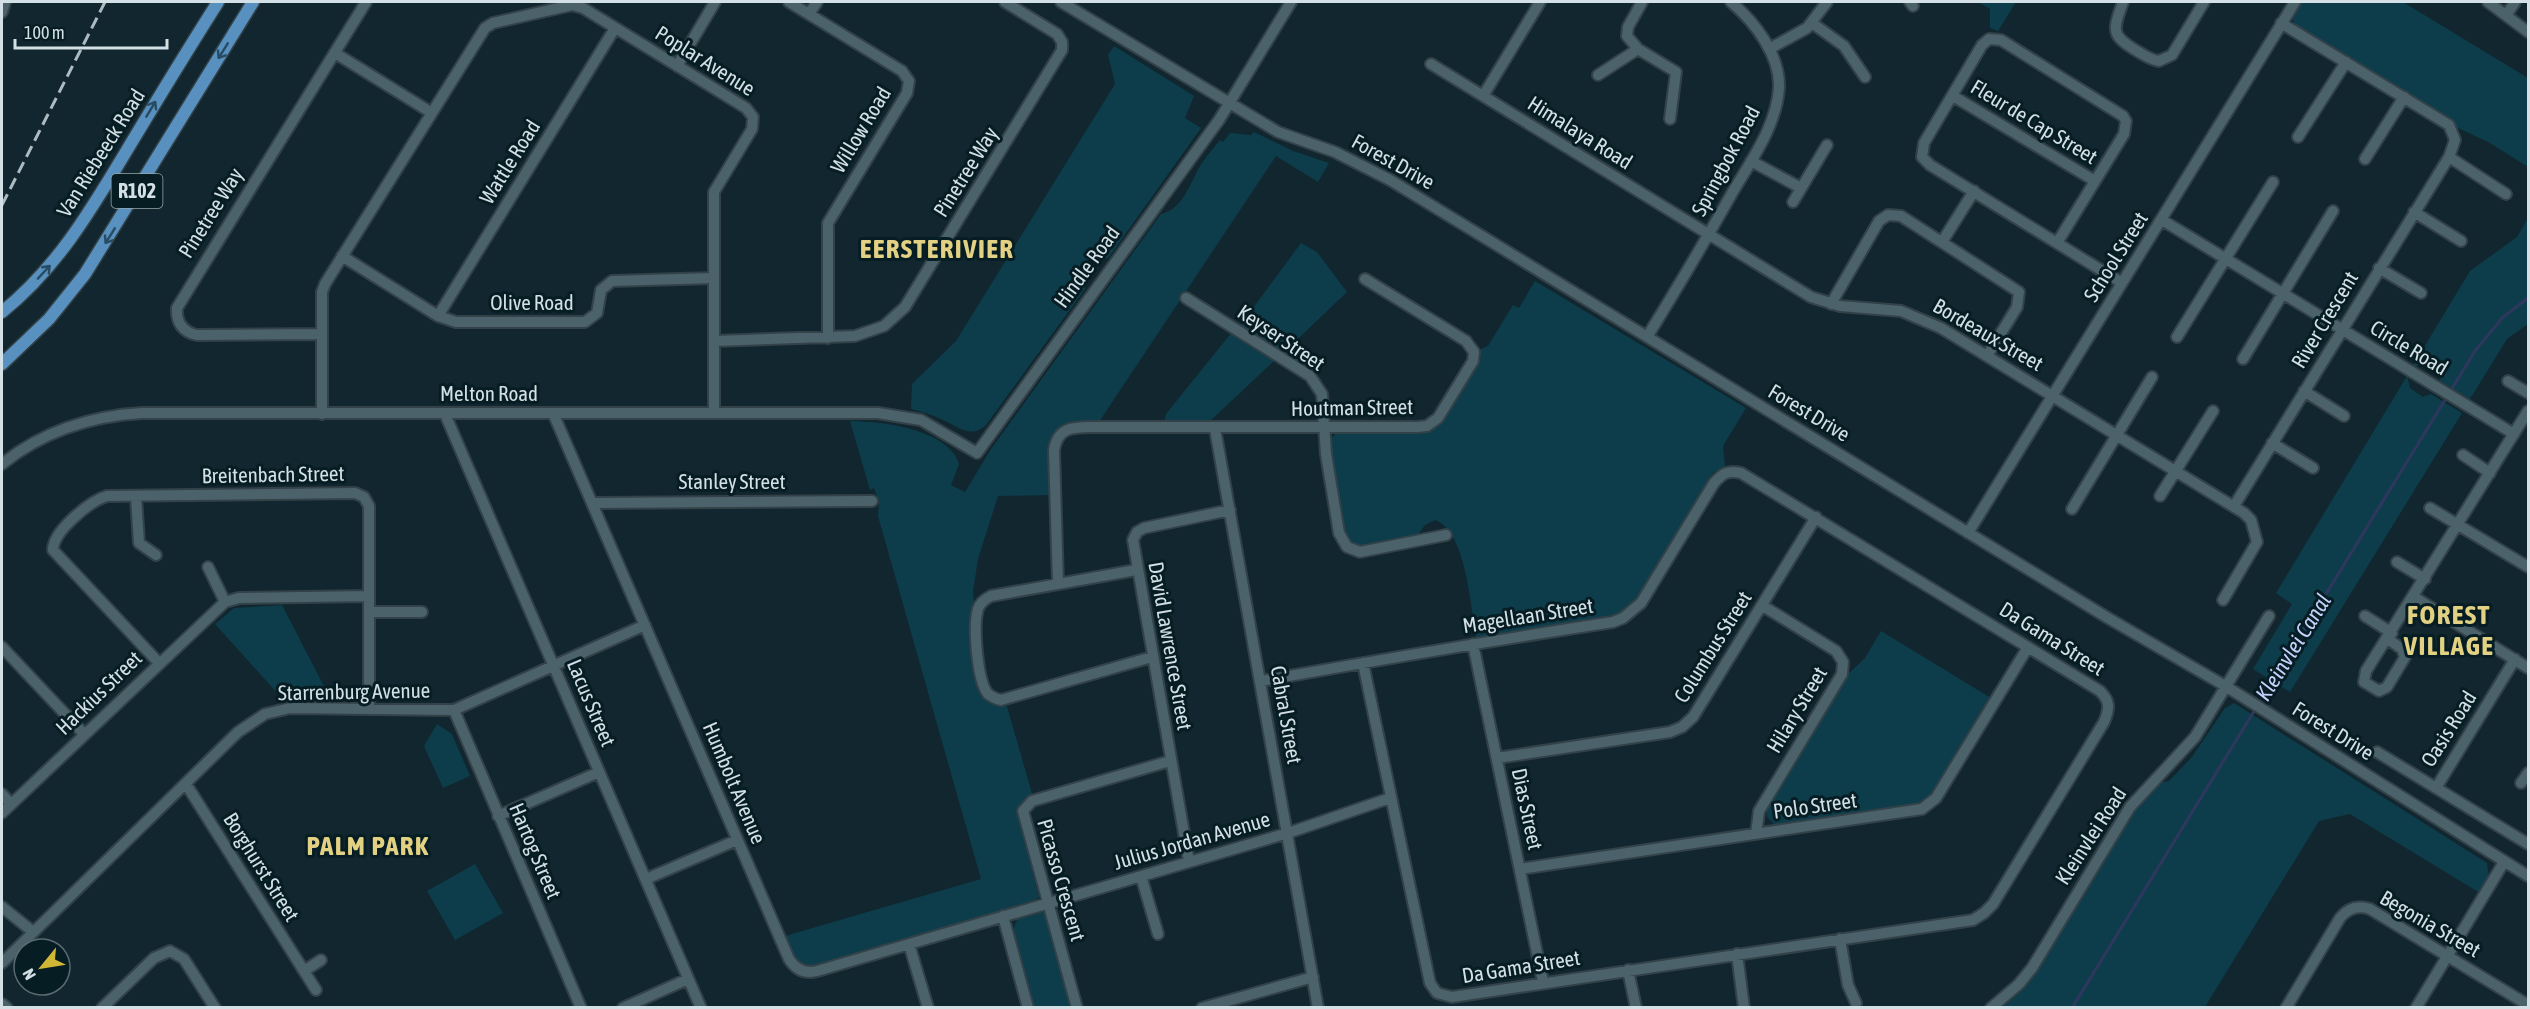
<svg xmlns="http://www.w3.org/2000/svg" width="2530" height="1009" viewBox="0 0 2530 1009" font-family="'Asap Condensed',sans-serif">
<rect width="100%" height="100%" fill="#11262e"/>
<!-- green -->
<path fill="#0d3d4b" d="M 1978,2 L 2016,2 L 1998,31 L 1990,28 L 1990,9 Z
M 2299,2 L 2403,2 L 2528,78 L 2528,167 L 2490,143 L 2456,127 L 2454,123 L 2296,27 L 2291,15 Z
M 1114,46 L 1194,96 L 1185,118 L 1201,128 L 1109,257 L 1099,263 L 1086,261 L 1082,268 L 1088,279 L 1085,289 L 986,425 C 970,439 959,427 943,420 C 933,415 922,412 911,409 L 912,384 L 956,341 L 1115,84 L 1108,55 Z
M 1254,132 L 1293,151 L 1329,163 L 1318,182 L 1276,156 L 1099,422 C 1088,422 1075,421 1065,424 C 1041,433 1051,476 1051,495 L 998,496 L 978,559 L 973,591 L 982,689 L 1006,703 L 1033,797 L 1019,815 L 1019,820 L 1039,897 L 1035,901 L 831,962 C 800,970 797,963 785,936 L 981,879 L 878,516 L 879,502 L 874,488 L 870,490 L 850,421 C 880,421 949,429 959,464 L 951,485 L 965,492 L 991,449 L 1161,214 C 1184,209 1191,180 1202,163 C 1207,155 1214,148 1220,140 L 1223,142 L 1230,133 L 1251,135 Z
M 2528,218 L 2528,324 L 2507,339 L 2470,399 L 2440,381 L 2438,372 L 2425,364 L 2412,367 L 2470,271 L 2517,237 Z
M 1301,243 L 1317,252 L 1347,292 L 1282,354 L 1239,327 Z
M 1535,281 L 1746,408 L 1723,446 L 1725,466 L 1713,473 L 1633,604 L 1616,616 L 1477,643 C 1471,612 1467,531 1435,520 L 1425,525 L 1417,536 L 1355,548 L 1344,537 L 1329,440 L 1339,431 L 1433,428 L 1441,423 L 1477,362 L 1478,350 L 1488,346 L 1513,305 L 1519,308 Z
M 1232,332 L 1276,359 L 1207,424 L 1164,422 L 1166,414 Z
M 2407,376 L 2410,388 L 2423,397 L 2431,394 L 2462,413 L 2290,692 L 2253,669 L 2292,604 L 2276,593 Z
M 282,605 L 328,694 L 279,695 L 215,624 L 234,608 Z
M 1881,631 L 1991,698 L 1931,797 L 1923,804 L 1775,825 L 1767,817 L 1767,806 L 1847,675 L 1865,658 Z
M 2234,703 L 2487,863 L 2489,877 L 2480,893 L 2350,814 L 2319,821 L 2205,1007 L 2002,1008 L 2018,994 L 2037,970 L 2137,807 L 2159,783 L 2169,781 L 2192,757 L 2225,708 Z
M 437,724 L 452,734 L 470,776 L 443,788 L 424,746 Z
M 475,864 L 503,913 L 455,940 L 427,891 Z
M 1042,910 L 1046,914 L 1073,1007 L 1032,1007 L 1012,932 L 1018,917 Z"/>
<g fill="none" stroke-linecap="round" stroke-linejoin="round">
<!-- stream -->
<path stroke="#2e375e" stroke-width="3" d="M 2072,1008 L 2475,351 L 2503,317 L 2528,298"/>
<defs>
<path id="minor" d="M 789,2 L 902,71 L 909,81 L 907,93 L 828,223 L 828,338
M 1061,2 L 1278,132 L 1335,152 L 1390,180 L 2108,618 L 2227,687 L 2528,876
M 1642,2 L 1628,27 L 1627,36 L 1638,49 L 1676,72 L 1670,119
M 1910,2 L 1913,6
M 2123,2 C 2113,30 2110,35 2137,51 C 2144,55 2151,60 2159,61 L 2172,55 L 2204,2
M 2488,2 L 2528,32
M 2,12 L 5,2
M 809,14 L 817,2
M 2507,14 L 2515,2
M 1812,23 L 1844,46 L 1865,77
M 1769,49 L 1807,28 L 1827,2
M 335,53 L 432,113
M 1431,64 L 1811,297 L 1840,306 L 1901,311 L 1941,328 L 2244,513 L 2251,520 L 2257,542 L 2223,600
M 677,66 L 715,2
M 1598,75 L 1638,49
M 1483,96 L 1540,2
M 1953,96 L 2095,181
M 2298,137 L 2346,62
M 2449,157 L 2506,194
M 2365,159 L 2404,97
M 1751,161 L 1801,188
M 1793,202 L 1827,145
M 2414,212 L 2461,241
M 2162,220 L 2514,434
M 1942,242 L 1974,191
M 2057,243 L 2124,134 L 2126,121 L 2123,116 L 2001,40 L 1989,39 L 1982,45 L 1924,143 L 1922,157 L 1930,165 L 2122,283
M 342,256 L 438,316 L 456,322 L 585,322 L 597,313 L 601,290 L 612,281 L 714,278
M 2379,268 L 2421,293
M 1186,298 L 1310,376 L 1322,394 L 1326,454 L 1339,533 L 1347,547 L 1360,552 L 1446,535
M 1831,304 L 1879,221 L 1888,215 L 1901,216 L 2019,292 L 2017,307 L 1987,356
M 438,316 L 615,28
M 322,334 L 197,335 C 183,332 176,323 177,308 L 366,2
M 1647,337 C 1676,290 1704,243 1731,195 C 1750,162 1777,126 1779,87 C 1780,55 1755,22 1731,2
M 2177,337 L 2273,182
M 714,341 L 855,336 L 884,326 L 905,307 L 1062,50 L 1062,42 L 1057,34 L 1005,2
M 2243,359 L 2333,211
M 2508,381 L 2528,393
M 2304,391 L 2344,416
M 553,413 L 789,959 C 796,970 805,974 817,971 L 1288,833 L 1390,798
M 322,414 L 322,292 L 325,284 L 485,28 L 493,23 L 572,5 L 583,8 L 746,108 L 753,117 L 752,129 L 714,192 L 714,413
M 445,414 L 701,1008
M 1215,429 L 1318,1008
M 2272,443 L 2313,468
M 2463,455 L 2490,473
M 2,464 C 42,432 91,416 142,413 L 878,413 L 921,420 L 977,453 L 1219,120 L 1291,2
M 2160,496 L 2213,411
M 136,497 L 139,543 L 156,555
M 592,503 L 872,501
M 2234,506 L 2449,157 L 2455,140 L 2449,125 L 2281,23
M 2430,508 L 2528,567
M 2072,509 L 2152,377
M 1968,533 L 2295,2
M 2397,562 L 2425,579
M 208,567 L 225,602
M 1136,570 L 991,596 C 985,599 980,603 978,609 C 973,625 977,681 988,694 C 992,697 996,699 1001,700 L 1152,657
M 1058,584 L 1054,450 C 1058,428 1071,427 1091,427 L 1417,427 L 1427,426 L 1438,418 L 1473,361 L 1474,352 L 1466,341 L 1365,279
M 2414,597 L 2528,668
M 369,612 L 422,612
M 2365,616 L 2392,633
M 2388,639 L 2402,649 L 2405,657 L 2387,687 L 2379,691 L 2364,682 L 2366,671 L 2528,411
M 1473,644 L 1543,982
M 2,647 L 84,734
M 159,663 L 53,550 C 53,531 90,501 107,496 L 355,493 L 364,497 L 369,506 L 369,708
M 1261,681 C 1378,660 1496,640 1613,622 L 1623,618 L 1641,603 L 1714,483 C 1723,473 1728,470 1741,473 L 2100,691 C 2110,701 2110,708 2104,722 L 1993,904 L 1984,913 L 1973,920 L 1452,997 L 1437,993 L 1430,983 L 1363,663
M 454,710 L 581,1008
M 2377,752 L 2528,844
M 1497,758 L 1670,732 L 1682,727 L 1693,717 L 1816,517
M 2521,783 L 2528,773
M 186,784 L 316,990
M 2436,788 L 2515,659
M 2,794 L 11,804
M 2,813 L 225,602 L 239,598 L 369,596
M 498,816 L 599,772
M 1756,834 L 1759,811 L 1842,674 L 1843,662 L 1836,651 L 1763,606
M 1189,862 L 1133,540 L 1137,532 L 1144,528 L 1230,510
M 1520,869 L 1922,809 L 1936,798 L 2028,647
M 1141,876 L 1158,934
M 646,879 L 737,840
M 2,907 L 32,931
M 1003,916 L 1028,1008
M 1840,939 L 1848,985 L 1856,1003
M 909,944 L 928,1008
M 1737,954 L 1744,1008
M 2,963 L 238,732 L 265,714 L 290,708 L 454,710 L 645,625
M 1628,970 L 1636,1008
M 304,971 L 321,960
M 2,1004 L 7,1008
M 102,1008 L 154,958 L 170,951 L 184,959 L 215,1008
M 623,1008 L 688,979
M 1077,1008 L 1023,811 L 1032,801 L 1170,761
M 1202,1008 L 1313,977
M 1991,1008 L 2019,984 L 2032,968 L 2130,807 L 2195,737 L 2269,616
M 2286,1008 L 2340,918 C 2348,908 2358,905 2370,909 L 2528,1005
M 2416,1008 L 2504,862"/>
<path id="major" d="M 2,312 C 57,268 91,210 127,150 C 157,100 187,51 218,2
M 2,364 L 49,319 L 85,274 L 253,2"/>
</defs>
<!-- minor casing -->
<use href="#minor" stroke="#334148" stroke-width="14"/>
<!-- major casing -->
<use href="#major" stroke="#334148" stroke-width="15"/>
<!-- minor -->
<use href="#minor" stroke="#4b626b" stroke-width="10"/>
<!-- major -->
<use href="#major" stroke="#5891c0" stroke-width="12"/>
<!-- rail -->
<path stroke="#adbbc1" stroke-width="3" stroke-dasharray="12 6" stroke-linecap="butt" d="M 2,205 L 105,2"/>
</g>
<!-- one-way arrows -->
<defs><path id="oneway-shaft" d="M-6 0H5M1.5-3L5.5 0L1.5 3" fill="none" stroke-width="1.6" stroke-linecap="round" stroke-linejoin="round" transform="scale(1.5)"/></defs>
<g stroke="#274b62">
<use href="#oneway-shaft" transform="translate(223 51) rotate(122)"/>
<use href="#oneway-shaft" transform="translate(151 109) rotate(-59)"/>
<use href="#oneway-shaft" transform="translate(110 236) rotate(122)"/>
<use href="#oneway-shaft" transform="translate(44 272) rotate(-47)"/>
</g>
<g text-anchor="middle" stroke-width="6" stroke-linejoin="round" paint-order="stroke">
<!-- shield labels -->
<rect fill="#071d24" stroke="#96a6ab" stroke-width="1.5" x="111.5" y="174" width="51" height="34" rx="4.5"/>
<g font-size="20" font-weight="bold" fill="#d3e0e5">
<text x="137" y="198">R102</text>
</g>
<!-- street labels -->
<g font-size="21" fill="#d3e0e5" stroke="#071d24">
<text transform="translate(705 61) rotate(32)" y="7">Poplar Avenue</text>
<text transform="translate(2034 122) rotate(31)" y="7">Fleur de Cap Street</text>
<text transform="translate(861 130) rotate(-59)" y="7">Willow Road</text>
<text transform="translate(1580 133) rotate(32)" y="7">Himalaya Road</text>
<text transform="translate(101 153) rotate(-58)" y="7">Van Riebeeck Road</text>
<text transform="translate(1726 161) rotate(-62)" y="7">Springbok Road</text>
<text transform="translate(510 162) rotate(-58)" y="7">Wattle Road</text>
<text transform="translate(1393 162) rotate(29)" y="7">Forest Drive</text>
<text transform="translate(966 172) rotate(-58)" y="7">Pinetree Way</text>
<text transform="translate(211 213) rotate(-58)" y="7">Pinetree Way</text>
<text transform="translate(2116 257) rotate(-58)" y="7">School Street</text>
<text transform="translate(1087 267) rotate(-54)" y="7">Hindle Road</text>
<text x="532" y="310">Olive Road</text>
<text transform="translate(2325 320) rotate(-59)" y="7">River Crescent</text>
<text transform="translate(1988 335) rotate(30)" y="7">Bordeaux Street</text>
<text transform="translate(1281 338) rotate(34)" y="7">Keyser Street</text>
<text transform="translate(2409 348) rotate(31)" y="7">Circle Road</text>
<text x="489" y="401">Melton Road</text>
<text transform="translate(1352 408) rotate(-1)" y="7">Houtman Street</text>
<text transform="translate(1809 413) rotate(31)" y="7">Forest Drive</text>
<text transform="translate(273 475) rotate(-1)" y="7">Breitenbach Street</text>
<text x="732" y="489">Stanley Street</text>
<text transform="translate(1528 616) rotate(-9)" y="7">Magellaan Street</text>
<text transform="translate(2052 639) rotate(32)" y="7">Da Gama Street</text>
<text transform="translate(1170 646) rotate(80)" y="7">David Lawrence Street</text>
<text transform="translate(1713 647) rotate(-58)" y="7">Columbus Street</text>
<text transform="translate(354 692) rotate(-1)" y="7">Starrenburg Avenue</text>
<text transform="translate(99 693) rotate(-44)" y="7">Hackius Street</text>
<text transform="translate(591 703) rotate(67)" y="7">Lacus Street</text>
<text transform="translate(1797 710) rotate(-59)" y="7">Hilary Street</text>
<text transform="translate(1286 715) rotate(80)" y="7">Cabral Street</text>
<text transform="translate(2449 729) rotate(-58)" y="7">Oasis Road</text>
<text transform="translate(2333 731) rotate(32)" y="7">Forest Drive</text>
<text transform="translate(734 783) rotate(67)" y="7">Humbolt Avenue</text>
<text transform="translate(1815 806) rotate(-8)" y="7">Polo Street</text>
<text transform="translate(1527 809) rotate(78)" y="7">Dias Street</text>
<text transform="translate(2091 836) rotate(-57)" y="7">Kleinvlei Road</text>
<text transform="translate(1192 841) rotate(-16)" y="7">Julius Jordan Avenue</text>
<text transform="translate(535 851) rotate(67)" y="7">Hartog Street</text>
<text transform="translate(261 867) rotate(58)" y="7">Borghurst Street</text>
<text transform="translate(1061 880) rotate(74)" y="7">Picasso Crescent</text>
<text transform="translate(2430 924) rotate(30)" y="7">Begonia Street</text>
<text transform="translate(1521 967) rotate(-9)" y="7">Da Gama Street</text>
</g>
<!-- water labels -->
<g font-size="22" font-style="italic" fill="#c5d1fb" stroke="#071d24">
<text transform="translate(2293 647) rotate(-58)" y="8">Kleinvlei Canal</text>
</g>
<!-- district labels -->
<g font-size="27" font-weight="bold" letter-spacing="1.5" fill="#e2d183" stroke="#071d24">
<text x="937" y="258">EERSTERIVIER</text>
<text x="2449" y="624">FOREST<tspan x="2449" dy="31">VILLAGE</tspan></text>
<text x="368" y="855">PALM PARK</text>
</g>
</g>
<!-- border -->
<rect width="2530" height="1009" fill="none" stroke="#d3e0e5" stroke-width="6"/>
<!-- north arrow -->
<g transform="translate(42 967) rotate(240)"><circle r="28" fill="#071d24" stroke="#596b71" stroke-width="1.5"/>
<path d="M0-4.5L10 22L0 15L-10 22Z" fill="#d1b736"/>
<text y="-9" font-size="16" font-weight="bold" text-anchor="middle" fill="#d3e0e5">N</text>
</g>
<!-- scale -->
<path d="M15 39v9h152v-9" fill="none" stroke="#d3e0e5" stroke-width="3"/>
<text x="24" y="39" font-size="18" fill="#d3e0e5" stroke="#071d24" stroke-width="4.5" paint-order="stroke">100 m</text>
</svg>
